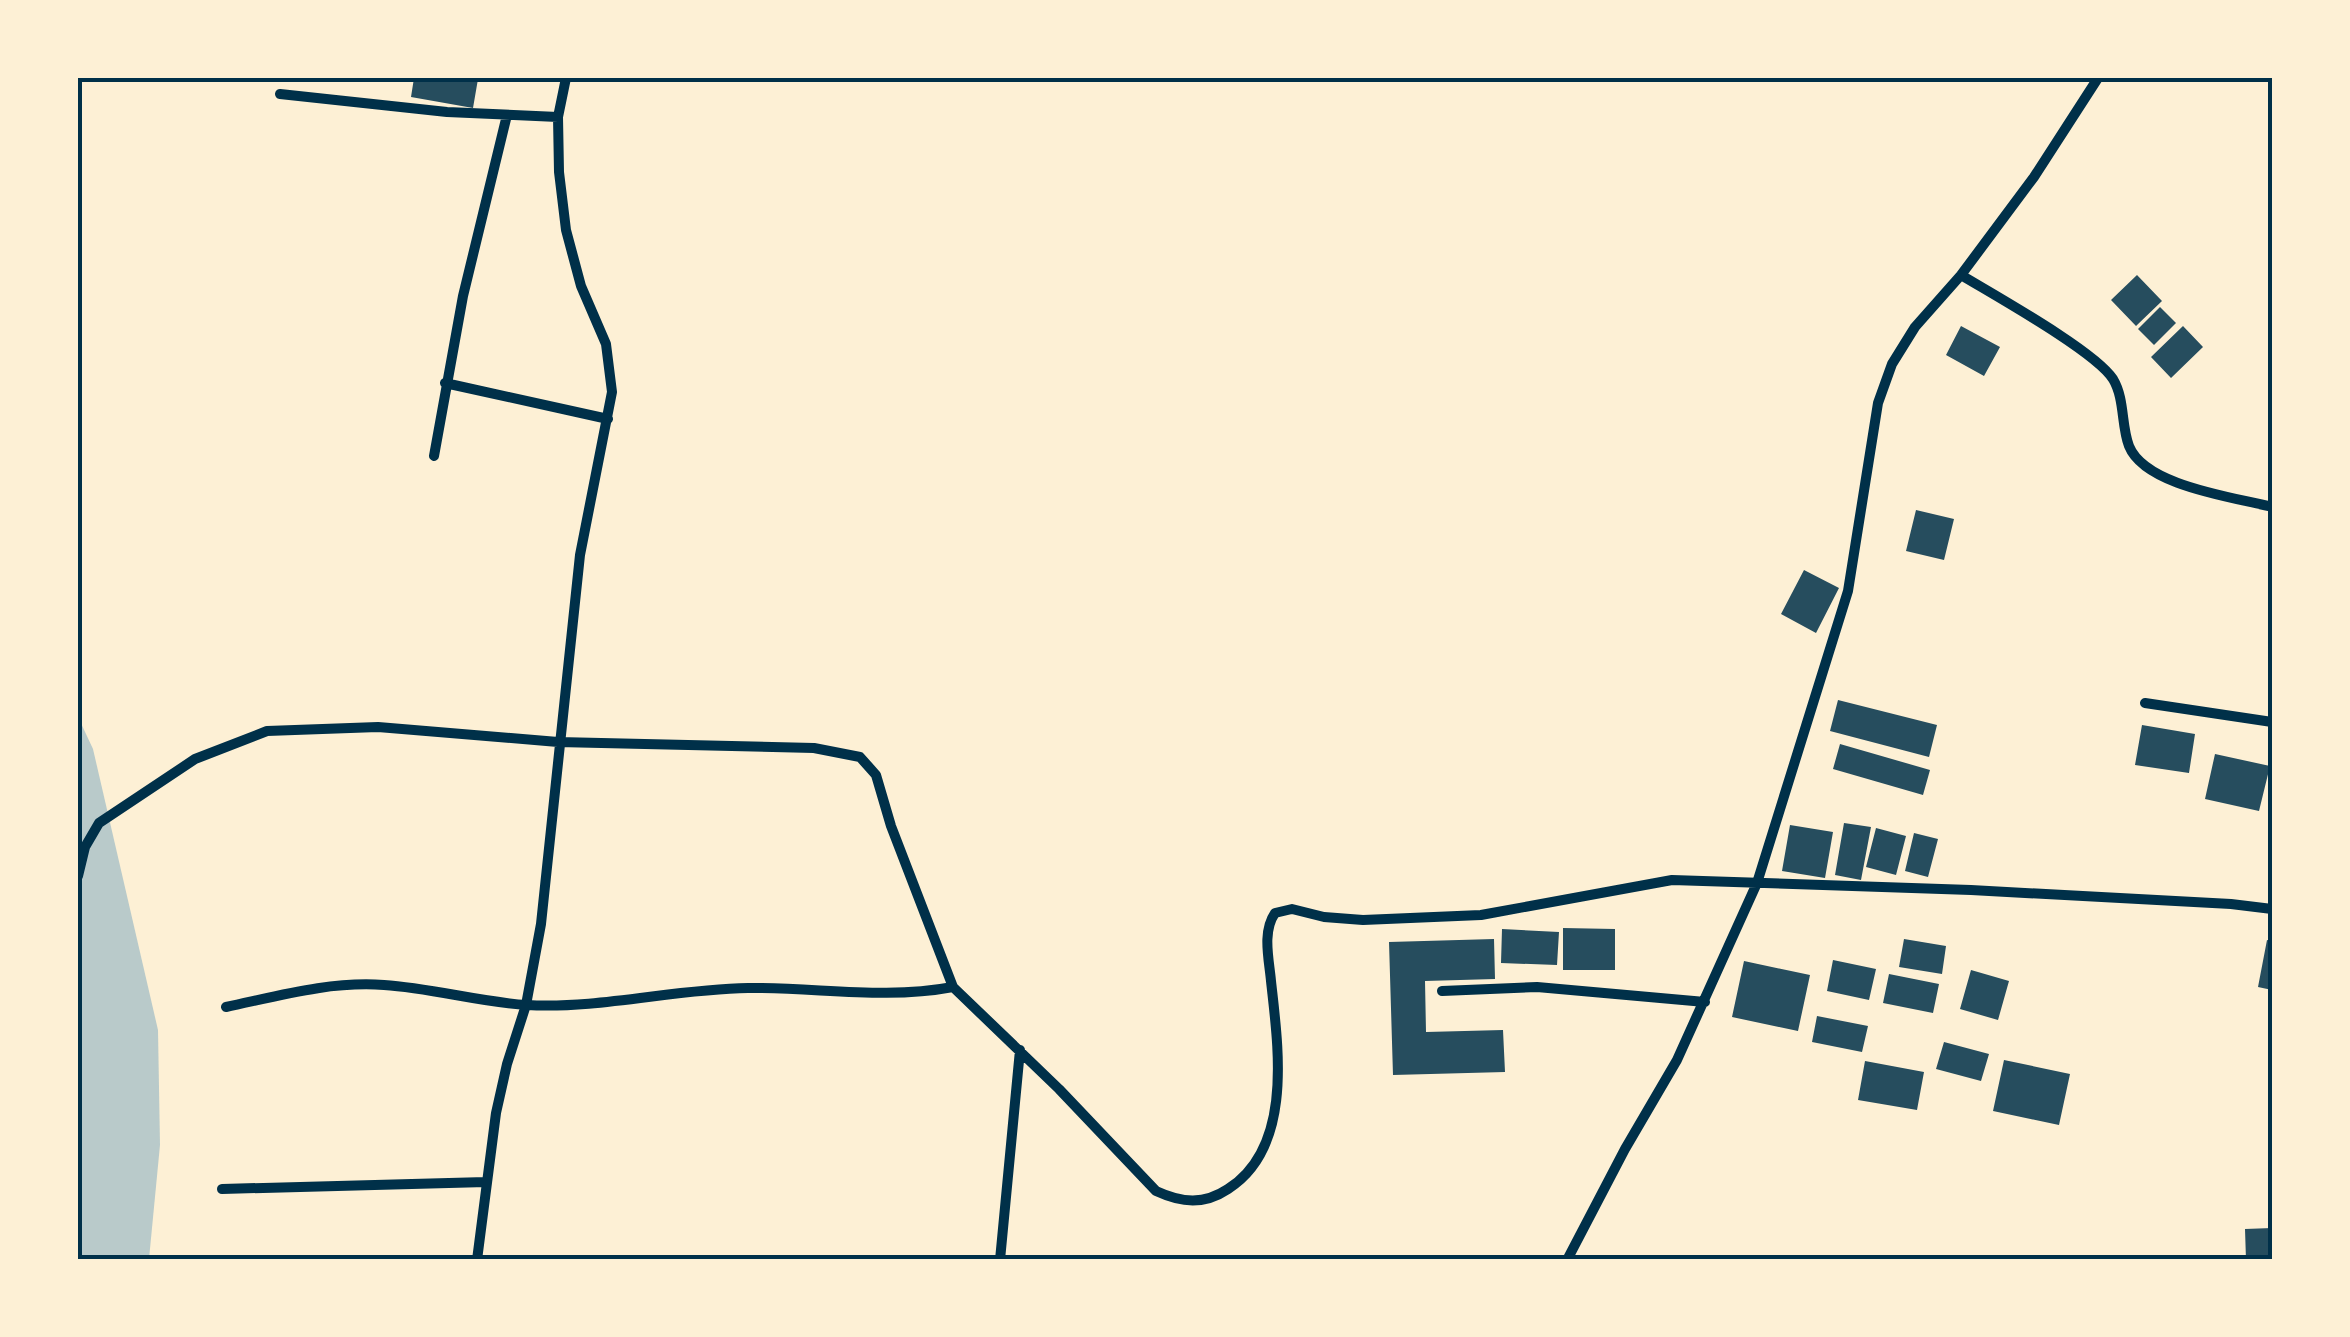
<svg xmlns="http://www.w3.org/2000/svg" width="2350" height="1337" viewBox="0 0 2350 1337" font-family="'Archivo Narrow',sans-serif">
<rect width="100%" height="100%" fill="#fdf0d5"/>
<!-- green -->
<path fill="#b9caca" d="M 78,717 L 93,749 L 158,1030 L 160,1145 L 149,1259 L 78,1259 Z"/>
<!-- building -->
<path fill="#264d5e" d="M 414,78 L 478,79 L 473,108 L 411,97 Z
M 2137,275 L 2162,301 L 2136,326 L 2111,300 Z
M 2160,307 L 2176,323 L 2154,345 L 2138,329 Z
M 1961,326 L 2000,347 L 1984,376 L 1946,355 Z
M 2183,326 L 2203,347 L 2171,378 L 2151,357 Z
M 1916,510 L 1954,519 L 1944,560 L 1906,551 Z
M 1804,570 L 1839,588 L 1816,633 L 1781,614 Z
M 1838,700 L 1937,725 L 1929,757 L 1830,731 Z
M 2142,725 L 2195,734 L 2189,773 L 2135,765 Z
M 1840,744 L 1930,770 L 1923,795 L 1833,769 Z
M 2215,754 L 2270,766 L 2259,811 L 2205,799 Z
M 1844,823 L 1871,827 L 1861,880 L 1835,875 Z
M 1790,825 L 1833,832 L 1825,878 L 1782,871 Z
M 1876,828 L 1906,836 L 1896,875 L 1866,867 Z
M 1914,833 L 1938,839 L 1928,877 L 1905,871 Z
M 1563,928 L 1615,929 L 1615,970 L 1563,970 Z
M 1502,929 L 1559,932 L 1557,965 L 1501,963 Z
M 1494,939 L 1495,979 L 1425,981 L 1426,1032 L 1503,1030 L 1505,1072 L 1393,1075 L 1389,942 Z
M 1904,939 L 1946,946 L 1942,974 L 1899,967 Z
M 2267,940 L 2272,941 L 2272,990 L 2258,987 Z
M 1833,960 L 1876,969 L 1869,1000 L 1827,991 Z
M 1744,961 L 1810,975 L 1798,1031 L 1732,1017 Z
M 1971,970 L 2009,981 L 1998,1020 L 1960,1009 Z
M 1889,974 L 1939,984 L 1933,1013 L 1883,1003 Z
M 1817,1016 L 1868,1026 L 1862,1052 L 1812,1042 Z
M 1944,1042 L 1989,1054 L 1981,1081 L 1936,1069 Z
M 2004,1060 L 2070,1074 L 2059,1125 L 1993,1111 Z
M 1865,1061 L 1924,1072 L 1917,1110 L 1858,1100 Z
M 2272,1228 L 2272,1260 L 2246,1260 L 2245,1229 Z"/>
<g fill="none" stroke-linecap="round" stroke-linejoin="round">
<!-- minor -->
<path stroke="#003049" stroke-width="10" d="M 280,94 L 447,112 L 558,117
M 1961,275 C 1994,295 2095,351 2113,379 C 2125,399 2121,425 2129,446 C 2145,486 2233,497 2272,507
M 445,383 L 608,419
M 434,456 L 463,296 L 507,115
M 2145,703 L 2272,722
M 78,876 L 85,847 L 99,823 L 195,759 L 267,731 L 378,727 L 558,742 L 814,748 L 860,757 L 876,775 L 891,826 L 953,987 L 1059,1089 L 1156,1191 C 1182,1203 1204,1205 1228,1189 C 1294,1147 1278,1046 1271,981 C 1269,959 1262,932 1275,913 L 1292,909 L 1324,917 L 1363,920 L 1481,915 L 1672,880 L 1971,890 L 2231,904 L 2272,909
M 1442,991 L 1537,987 L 1705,1002
M 226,1007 C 278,996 330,981 384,985 C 432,988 479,1002 527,1005 C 601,1009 674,989 748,988 C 817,987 884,1000 953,987
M 222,1189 L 486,1182
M 477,1260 L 496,1113 L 507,1064 L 526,1005 L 541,924 L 580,555 L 612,392 L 606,344 L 581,286 L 566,230 L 559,172 L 558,117 L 566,78
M 1000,1260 L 1020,1050
M 1567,1260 L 1625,1149 L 1677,1060 L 1757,883 L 1848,591 L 1878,403 L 1892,364 L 1915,327 L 1961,275 L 2034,177 L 2098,78"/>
</g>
<!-- border -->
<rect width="2350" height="1337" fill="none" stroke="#fdf0d5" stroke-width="160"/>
<rect x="80" y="80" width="2190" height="1177" fill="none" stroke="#003049" stroke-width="4"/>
</svg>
